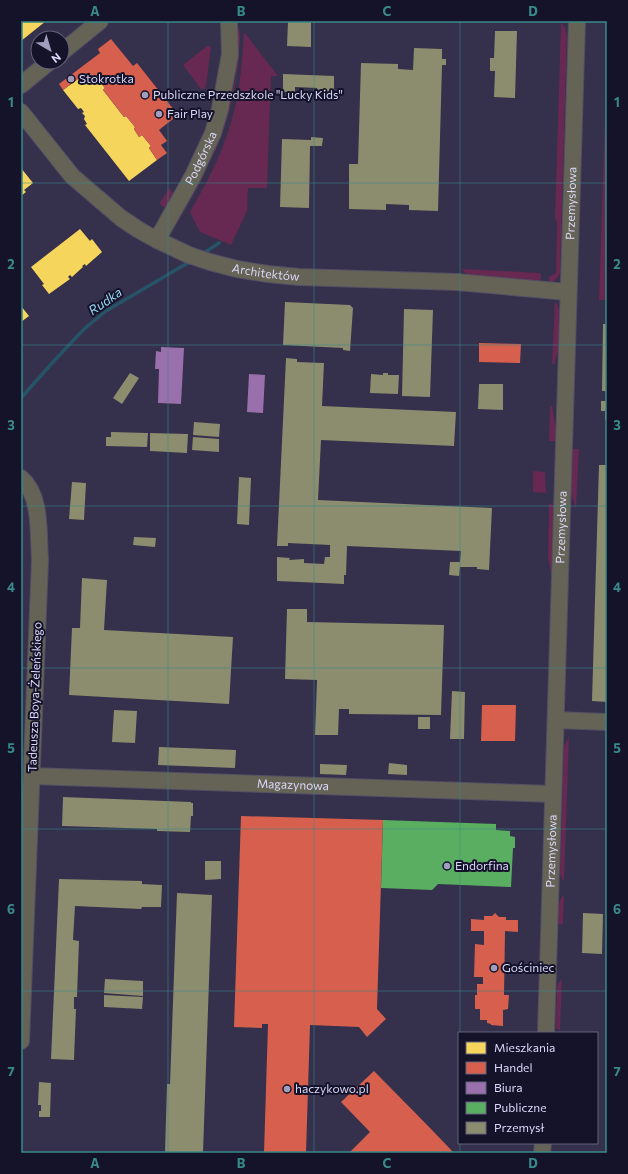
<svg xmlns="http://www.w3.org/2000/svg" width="628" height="1174" viewBox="0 0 628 1174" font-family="Commissioner,sans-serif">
<rect width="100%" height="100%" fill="#35304c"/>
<!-- green -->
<path fill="#672851" d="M 561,22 L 565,28 L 567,36 L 560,270 L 561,270 C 559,277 556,281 549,283 L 549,277 L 556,273 L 557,223 L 555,218 Z
M 238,27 C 242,34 239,48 239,57 C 233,125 209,169 176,227 L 210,163 L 224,126 L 231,100 L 236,75 Z
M 244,32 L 278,76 L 271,76 L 267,188 L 248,188 L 247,211 L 231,245 L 200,232 L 190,212 C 204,187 218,162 227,135 C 239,101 242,67 244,32 Z
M 207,46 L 211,47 L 206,86 L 204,89 L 201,89 L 183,65 Z
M 607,58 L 607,300 L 599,300 Z
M 169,188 C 177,194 171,201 168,209 L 161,205 L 160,203 Z
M 462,269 L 540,273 L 541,275 L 540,283 L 468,276 Z
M 555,301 C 563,310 560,336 559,349 C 558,354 555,359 554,364 L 552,364 Z
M 550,406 L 552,406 L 556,429 L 556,441 L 549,441 Z
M 573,449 L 579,449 L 576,509 L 571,493 Z
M 533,471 L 545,472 L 546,493 L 533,492 Z
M 549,503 L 552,504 L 554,507 L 551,574 L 548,558 Z
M 569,736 L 564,882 L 560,874 L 564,747 Z
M 564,895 L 563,924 L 558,924 C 559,915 556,901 564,895 Z
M 562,979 L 560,1031 L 556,1028 L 557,989 L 558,984 Z"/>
<!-- homes -->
<path fill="#f6d55c" d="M 21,21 L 46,21 L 21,41 Z
M 90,73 L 94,79 L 96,77 L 105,88 L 103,90 L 124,117 L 126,116 L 135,127 L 134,129 L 139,137 L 142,135 L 151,146 L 149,148 L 157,160 L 129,181 L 85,125 L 87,124 L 84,119 L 85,116 L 82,113 L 84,112 L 81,108 L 78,109 L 63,90 L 78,79 L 80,81 Z
M 21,168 L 33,183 L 24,190 L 26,192 L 21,196 Z
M 80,229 L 90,241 L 92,239 L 102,252 L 86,266 L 85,264 L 82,266 L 83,267 L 72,277 L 70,275 L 68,277 L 70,279 L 49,294 L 42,285 L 44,284 L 31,267 Z
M 21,306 L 29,316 L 21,322 Z"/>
<!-- shops -->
<path fill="#d6604d" d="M 111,39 L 133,66 L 137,63 L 178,115 L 159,130 L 167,141 L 161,145 L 167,153 L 157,160 L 149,148 L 151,146 L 142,135 L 139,137 L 134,129 L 135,127 L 126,116 L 124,117 L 103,90 L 105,88 L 96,77 L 94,79 L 90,73 L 80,81 L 78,79 L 63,90 L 59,84 L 100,53 L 98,49 Z
M 479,343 L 521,344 L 520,363 L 479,362 Z
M 482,705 L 516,705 L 515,741 L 481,741 Z
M 241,816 L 383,820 L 377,1009 L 386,1019 L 367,1037 L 359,1027 L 310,1025 L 306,1153 L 264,1153 L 268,1024 L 262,1024 L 262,1028 L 234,1027 Z
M 495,913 L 499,917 L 506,917 L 506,920 L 518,920 L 518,932 L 505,931 L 504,995 L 509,995 L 508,1009 L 503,1010 L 503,1026 L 491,1025 L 491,1024 L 487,1023 L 487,1020 L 480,1020 L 480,1009 L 475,1009 L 475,995 L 477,995 L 477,984 L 483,984 L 483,977 L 474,977 L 475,944 L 484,945 L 484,931 L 471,931 L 471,919 L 484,920 L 484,916 L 492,916 Z
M 374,1071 L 431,1129 L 454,1153 L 349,1153 L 370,1132 L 341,1102 Z"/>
<!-- offices -->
<path fill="#9970ab" d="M 161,347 L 184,348 L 181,404 L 158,403 L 159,369 L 155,369 L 156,351 L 161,352 Z
M 249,374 L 265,375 L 263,413 L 247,412 Z"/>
<!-- public -->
<path fill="#5aae61" d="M 383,820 L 496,824 L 496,830 L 510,831 L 510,836 L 515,837 L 515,848 L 513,848 L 511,887 L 438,884 L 432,890 L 381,888 Z"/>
<!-- industry -->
<path fill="#8c8c6e" d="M 288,21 L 311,21 L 311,47 L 287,46 Z
M 495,31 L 517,31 L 515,98 L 494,97 L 495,71 L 490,71 L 490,58 L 494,58 Z
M 414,48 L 442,49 L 442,59 L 446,59 L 446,65 L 442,65 L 438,211 L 409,210 L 409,205 L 386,204 L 386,210 L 349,209 L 349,164 L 358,164 L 361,63 L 398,64 L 398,69 L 413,70 Z
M 283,74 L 334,76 L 334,94 L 317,93 L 317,88 L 295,87 L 295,92 L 283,92 Z
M 311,137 L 323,138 L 322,146 L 310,146 L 309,208 L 280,207 L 282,139 L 311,140 Z
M 285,302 L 350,305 L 353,308 L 350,351 L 343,350 L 343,348 L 283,345 Z
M 404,309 L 433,310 L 430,397 L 402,396 Z
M 603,324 L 607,324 L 607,391 L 602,391 Z
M 286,358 L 297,359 L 297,362 L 324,363 L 322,406 L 456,412 L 454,446 L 321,440 L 318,500 L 492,508 L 489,570 L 477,569 L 477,567 L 460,567 L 459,576 L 449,575 L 450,562 L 460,562 L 461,551 L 347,546 L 346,575 L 344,575 L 344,584 L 277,581 L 277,557 L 290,558 L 289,560 L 304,559 L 304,563 L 324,564 L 325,557 L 330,557 L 330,545 L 288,543 L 288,546 L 277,546 Z
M 130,373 L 139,378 L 122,404 L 113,398 Z
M 383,373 L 388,373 L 388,375 L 399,375 L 398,394 L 370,393 L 371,374 L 383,375 Z
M 479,384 L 503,384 L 503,410 L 478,409 Z
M 601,401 L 607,401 L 607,420 L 605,420 L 605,411 L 601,411 Z
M 194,422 L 220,424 L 219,437 L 193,435 Z
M 111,432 L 148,433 L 147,447 L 106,446 L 106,437 L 111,437 Z
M 150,433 L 188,434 L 187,453 L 150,451 Z
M 193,437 L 219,439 L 219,452 L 192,450 Z
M 599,465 L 607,465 L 607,702 L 592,701 Z
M 239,477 L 251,478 L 249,525 L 237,524 Z
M 72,482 L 86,483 L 84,520 L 69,519 Z
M 134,537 L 156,538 L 155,547 L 133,545 Z
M 82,578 L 107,580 L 104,630 L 233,637 L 229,704 L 69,695 L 72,628 L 80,628 Z
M 287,609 L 307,609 L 307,622 L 444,625 L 441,715 L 349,714 L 349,709 L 339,709 L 338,735 L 315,735 L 317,680 L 285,679 Z
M 452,691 L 465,692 L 464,739 L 450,739 Z
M 114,710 L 137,711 L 135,743 L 112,742 Z
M 418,717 L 430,717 L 430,729 L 418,729 Z
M 159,747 L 236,750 L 235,768 L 158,765 Z
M 389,763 L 407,765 L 407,775 L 388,774 Z
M 320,764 L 347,765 L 346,775 L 320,774 Z
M 63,797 L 191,802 L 191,803 L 193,803 L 193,816 L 191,816 L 190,832 L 157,831 L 157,829 L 62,826 Z
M 205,861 L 221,861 L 221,879 L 205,880 Z
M 59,879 L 142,881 L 142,884 L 162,885 L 161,907 L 142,907 L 141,909 L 75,906 L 73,940 L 79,941 L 77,997 L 74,997 L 74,1009 L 76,1009 L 74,1060 L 51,1059 Z
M 177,893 L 212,895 L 203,1153 L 165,1153 L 167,1084 L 170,1084 Z
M 583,913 L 603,914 L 602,954 L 582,953 Z
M 105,979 L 143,981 L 143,996 L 104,993 Z
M 104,995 L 143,997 L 142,1009 L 104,1007 Z
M 39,1082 L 51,1083 L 50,1117 L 39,1117 L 39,1111 L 41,1111 L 41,1105 L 38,1105 Z"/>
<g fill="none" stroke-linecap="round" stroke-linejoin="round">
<!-- stream -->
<path stroke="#265367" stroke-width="3.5" d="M 201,255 L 219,243
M 21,398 L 53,362 L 84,329 L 106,311 L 191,261"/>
<defs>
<g id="minor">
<path d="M 62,52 L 100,21"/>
<path d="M 21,85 L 49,62"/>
<path id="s1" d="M 21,112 L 72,176 L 121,218 L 139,230 L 157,240 L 189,255 L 210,262 L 237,269 L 268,274 L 299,277 L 457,282 L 568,292"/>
<path id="s2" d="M 157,240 L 193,176 L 213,133 L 220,109 L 230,54 L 229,21"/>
<path d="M 21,478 C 42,496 38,534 40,560 L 21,1041"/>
<path d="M 556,720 L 607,722"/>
<path id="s3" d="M 32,776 L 553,794"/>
<path id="s4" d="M 546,1033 L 577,21"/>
<path d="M 542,1153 L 543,1143"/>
</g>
</defs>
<!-- minor casing -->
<use href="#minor" stroke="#514e65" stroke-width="18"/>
<!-- minor -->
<use href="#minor" stroke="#656356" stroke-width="16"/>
</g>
<!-- grid -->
<path fill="none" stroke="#388a8a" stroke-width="1" stroke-opacity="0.55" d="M 168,21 L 168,1153M 314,21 L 314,1153M 460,21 L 460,1033M 21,183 L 607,183M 21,345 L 607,345M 21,506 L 607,506M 21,668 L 607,668M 21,829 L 607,829M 21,991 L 607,991M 460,1143 L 460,1153"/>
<!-- markers -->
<g fill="#a19ebd" stroke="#15132a" stroke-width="1.5">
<circle cx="71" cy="79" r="4"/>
<circle cx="145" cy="95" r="4"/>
<circle cx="159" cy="114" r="4"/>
<circle cx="447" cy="866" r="4"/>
<circle cx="494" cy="968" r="4"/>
<circle cx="287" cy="1089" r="4"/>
</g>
<g text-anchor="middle" stroke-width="4" stroke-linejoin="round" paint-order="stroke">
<!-- poi labels -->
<g font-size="12" fill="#dbd9fa" stroke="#15132a" text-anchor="start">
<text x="79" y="83">Stokrotka</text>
<text x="153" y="99">Publiczne Przedszkole "Lucky Kids"</text>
<text x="167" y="118">Fair Play</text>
<text x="455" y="870">Endorfina</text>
<text x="502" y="972">Gościniec</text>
<text x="295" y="1093">haczykowo.pl</text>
</g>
<!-- street labels -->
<g font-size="12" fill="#dbd9fa" stroke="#15132a">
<text dy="4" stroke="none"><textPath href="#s2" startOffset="93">Podgórska</textPath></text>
<text dy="4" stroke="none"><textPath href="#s4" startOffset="830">Przemysłowa</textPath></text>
<text dy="4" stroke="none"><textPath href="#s1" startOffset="303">Architektów</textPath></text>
<text dy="4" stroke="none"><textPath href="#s4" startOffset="506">Przemysłowa</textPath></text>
<text transform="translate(35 697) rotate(-88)" y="4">Tadeusza Boya-Żeleńskiego</text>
<text dy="4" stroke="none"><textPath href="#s3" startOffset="261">Magazynowa</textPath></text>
<text dy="4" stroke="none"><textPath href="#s4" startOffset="182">Przemysłowa</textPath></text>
</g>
<!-- water labels -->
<g font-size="13" font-style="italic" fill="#97d5f1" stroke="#15132a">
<text transform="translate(105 301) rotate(-35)" y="5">Rudka</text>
</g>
</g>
<!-- border -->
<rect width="628" height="1174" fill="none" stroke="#15132a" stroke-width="44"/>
<!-- legend -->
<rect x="458" y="1032" width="140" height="112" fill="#15132a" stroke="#64627d"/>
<rect x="466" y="1042" width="20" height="12" fill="#f6d55c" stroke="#64627d"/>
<text x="494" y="1052" font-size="12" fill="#dbd9fa">Mieszkania</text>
<rect x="466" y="1062" width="20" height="12" fill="#d6604d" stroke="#64627d"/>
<text x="494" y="1072" font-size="12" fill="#dbd9fa">Handel</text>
<rect x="466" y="1082" width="20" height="12" fill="#9970ab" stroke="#64627d"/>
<text x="494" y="1092" font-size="12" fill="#dbd9fa">Biura</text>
<rect x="466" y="1102" width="20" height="12" fill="#5aae61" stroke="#64627d"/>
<text x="494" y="1112" font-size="12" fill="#dbd9fa">Publiczne</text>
<rect x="466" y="1122" width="20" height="12" fill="#8c8c6e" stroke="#64627d"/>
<text x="494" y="1132" font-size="12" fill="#dbd9fa">Przemysł</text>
<!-- north arrow -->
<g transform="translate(50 50) rotate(142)"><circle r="19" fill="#15132a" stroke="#64627d"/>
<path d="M0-3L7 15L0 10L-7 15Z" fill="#a19ebd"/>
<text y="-6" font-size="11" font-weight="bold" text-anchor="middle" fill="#dbd9fa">N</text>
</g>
<rect x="22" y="22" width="584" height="1130" fill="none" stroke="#388a8a" stroke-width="1.5"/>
<g font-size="13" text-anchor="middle" font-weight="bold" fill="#388a8a">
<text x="95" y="16">A</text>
<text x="241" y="16">B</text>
<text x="387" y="16">C</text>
<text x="533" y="16">D</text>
<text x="11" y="107">1</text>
<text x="617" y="107">1</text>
<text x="11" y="269">2</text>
<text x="617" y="269">2</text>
<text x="11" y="430">3</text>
<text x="617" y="430">3</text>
<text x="11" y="592">4</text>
<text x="617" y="592">4</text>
<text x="11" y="753">5</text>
<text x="617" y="753">5</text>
<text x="11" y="914">6</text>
<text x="617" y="914">6</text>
<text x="11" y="1076">7</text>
<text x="617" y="1076">7</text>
<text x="95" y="1168">A</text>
<text x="241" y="1168">B</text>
<text x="387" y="1168">C</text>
<text x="533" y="1168">D</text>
</g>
</svg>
